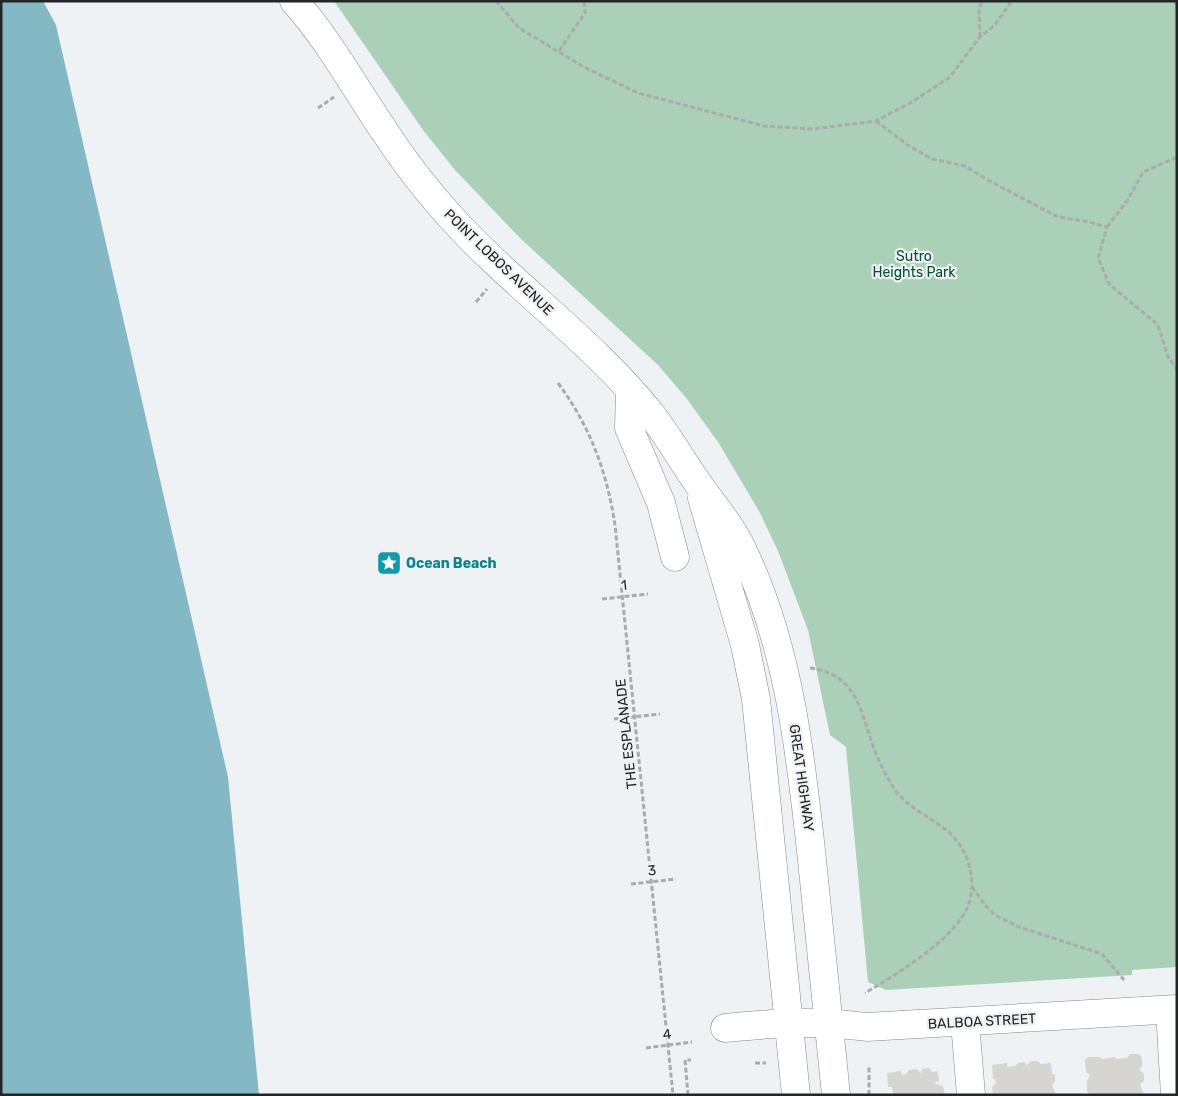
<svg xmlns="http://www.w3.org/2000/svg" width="1178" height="1096" viewBox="0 0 1178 1096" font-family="Rubik,sans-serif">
<rect width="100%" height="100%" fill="#eff2f4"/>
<!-- green -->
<path fill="#abd0b8" d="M 334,1 L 1177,1 L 1177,967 L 1132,970 L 1132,975 L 886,990 L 868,982 L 846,747 L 830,735 L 808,630 L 778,551 L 759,511 L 718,442 L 687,399 L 658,365 L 520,238 L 455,170 L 423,130 Z"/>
<!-- water -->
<path fill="#84b8c4" d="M 1,1 L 43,1 L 56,25 L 228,777 L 259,1095 L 1,1095 Z"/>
<!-- building -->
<path fill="#d7d5d2" d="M 1130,1054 L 1138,1054 L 1142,1057 L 1142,1066 L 1139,1069 L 1144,1074 L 1144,1081 L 1140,1084 L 1144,1095 L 1091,1095 L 1087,1091 L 1087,1081 L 1090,1075 L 1086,1072 L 1085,1060 L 1088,1057 L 1100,1057 L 1102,1059 L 1115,1057 L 1116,1059 L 1127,1058 Z
M 1031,1061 L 1038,1061 L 1041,1064 L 1051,1063 L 1052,1074 L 1055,1074 L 1055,1081 L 1052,1085 L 1056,1095 L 993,1094 L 992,1087 L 996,1083 L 995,1079 L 993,1079 L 992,1065 L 1007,1063 L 1007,1067 L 1015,1066 L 1018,1063 L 1024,1062 L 1027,1065 Z
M 929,1068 L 932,1072 L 938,1071 L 939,1081 L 935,1082 L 936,1084 L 943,1086 L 945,1095 L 890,1095 L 893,1093 L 892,1087 L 888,1087 L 887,1073 L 901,1071 L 902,1075 L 906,1074 L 909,1070 L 916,1069 L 921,1073 L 922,1069 Z"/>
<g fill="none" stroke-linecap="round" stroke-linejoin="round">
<defs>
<path id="minor" d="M 1170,1010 L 1175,1095
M 965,1022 L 971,1095
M 725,1028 C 775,1023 817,1020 867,1027 L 1177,1009"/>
<path id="major" d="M 294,1 C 329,40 355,88 385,132 C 403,160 424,187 447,213 C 510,284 591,339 651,414 C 668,436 681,459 697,482 C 713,505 731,525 743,551 C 789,647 801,756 812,860 C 820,938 828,1017 836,1095
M 630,390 L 629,428 L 661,503 L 675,557
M 702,498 L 745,645 L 756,699 L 796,1095"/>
</defs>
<!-- minor casing -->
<use href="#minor" stroke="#87898b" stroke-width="29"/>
<!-- major casing -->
<use href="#major" stroke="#87898b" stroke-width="29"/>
<!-- path -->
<path stroke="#a9abac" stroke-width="3" stroke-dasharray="5 2.5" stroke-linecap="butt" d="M 496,1 L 519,28 L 584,67 L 638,93 L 764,126 L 813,129 L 876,121 L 912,102 L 950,77 L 980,37 L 994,26 L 1012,1
M 1175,1 L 1177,7
M 980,37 L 979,9 L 982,1
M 559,51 L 585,13 L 584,1
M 318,108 L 334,97
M 876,121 L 906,144 L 932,159 L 965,166 L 988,180 L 1058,217 L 1085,221 L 1107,227 L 1098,258 L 1109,284 L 1158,325 L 1168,357 L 1177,369
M 1107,227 L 1127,201 L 1143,172 L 1177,157
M 476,302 L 487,289
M 558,383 C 590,426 607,472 615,525 L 673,1095
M 602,599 L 648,594
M 810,668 C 858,674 861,714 875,751 C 880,765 888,779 896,791 C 907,806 924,814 938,824 C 963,840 975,866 971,895 C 967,933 895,975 865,993
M 614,719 L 660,714
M 631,884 L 676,879
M 972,887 L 986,906 L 995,915 L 1019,927 L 1102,954 L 1124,980
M 646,1048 L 692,1042
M 755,1063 L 766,1063
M 688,1095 L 685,1060 L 691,1060
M 869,1095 L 869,1067"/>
<!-- minor -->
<use href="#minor" stroke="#fff" stroke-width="28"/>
<!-- major -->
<use href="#major" stroke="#fff" stroke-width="28"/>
</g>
<!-- icons -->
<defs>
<symbol id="sight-square" viewBox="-11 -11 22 22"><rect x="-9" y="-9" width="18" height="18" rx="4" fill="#0f9aa8" stroke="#eff2f4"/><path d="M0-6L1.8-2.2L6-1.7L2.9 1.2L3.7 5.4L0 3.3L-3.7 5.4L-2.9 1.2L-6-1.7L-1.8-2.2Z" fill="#fff"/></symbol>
</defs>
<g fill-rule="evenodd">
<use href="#sight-square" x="375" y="549" width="28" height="28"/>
</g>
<g text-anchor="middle" stroke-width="4.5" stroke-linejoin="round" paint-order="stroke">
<!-- park labels -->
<g font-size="14" fill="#08502f" stroke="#eff2f4">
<text x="914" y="261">Sutro<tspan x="914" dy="16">Heights Park</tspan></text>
</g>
<!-- street labels -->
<g font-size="14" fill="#242526" stroke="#eff2f4">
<text transform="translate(499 262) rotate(44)" y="5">POINT LOBOS AVENUE</text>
<text transform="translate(624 585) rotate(-6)" y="5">1</text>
<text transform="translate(626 734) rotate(-96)" y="5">THE ESPLANADE</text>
<text transform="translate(802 778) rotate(82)" y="5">GREAT HIGHWAY</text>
<text transform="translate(652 870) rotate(-6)" y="5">3</text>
<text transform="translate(982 1021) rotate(-3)" y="5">BALBOA STREET</text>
<text transform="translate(667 1034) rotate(-7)" y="5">4</text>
</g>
<!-- culture labels -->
<g font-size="14" font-weight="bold" fill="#0d838f" stroke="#eff2f4" text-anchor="start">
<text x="406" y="568">Ocean Beach</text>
</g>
</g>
<!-- border -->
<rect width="1178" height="1096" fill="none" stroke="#242526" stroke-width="5"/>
</svg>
